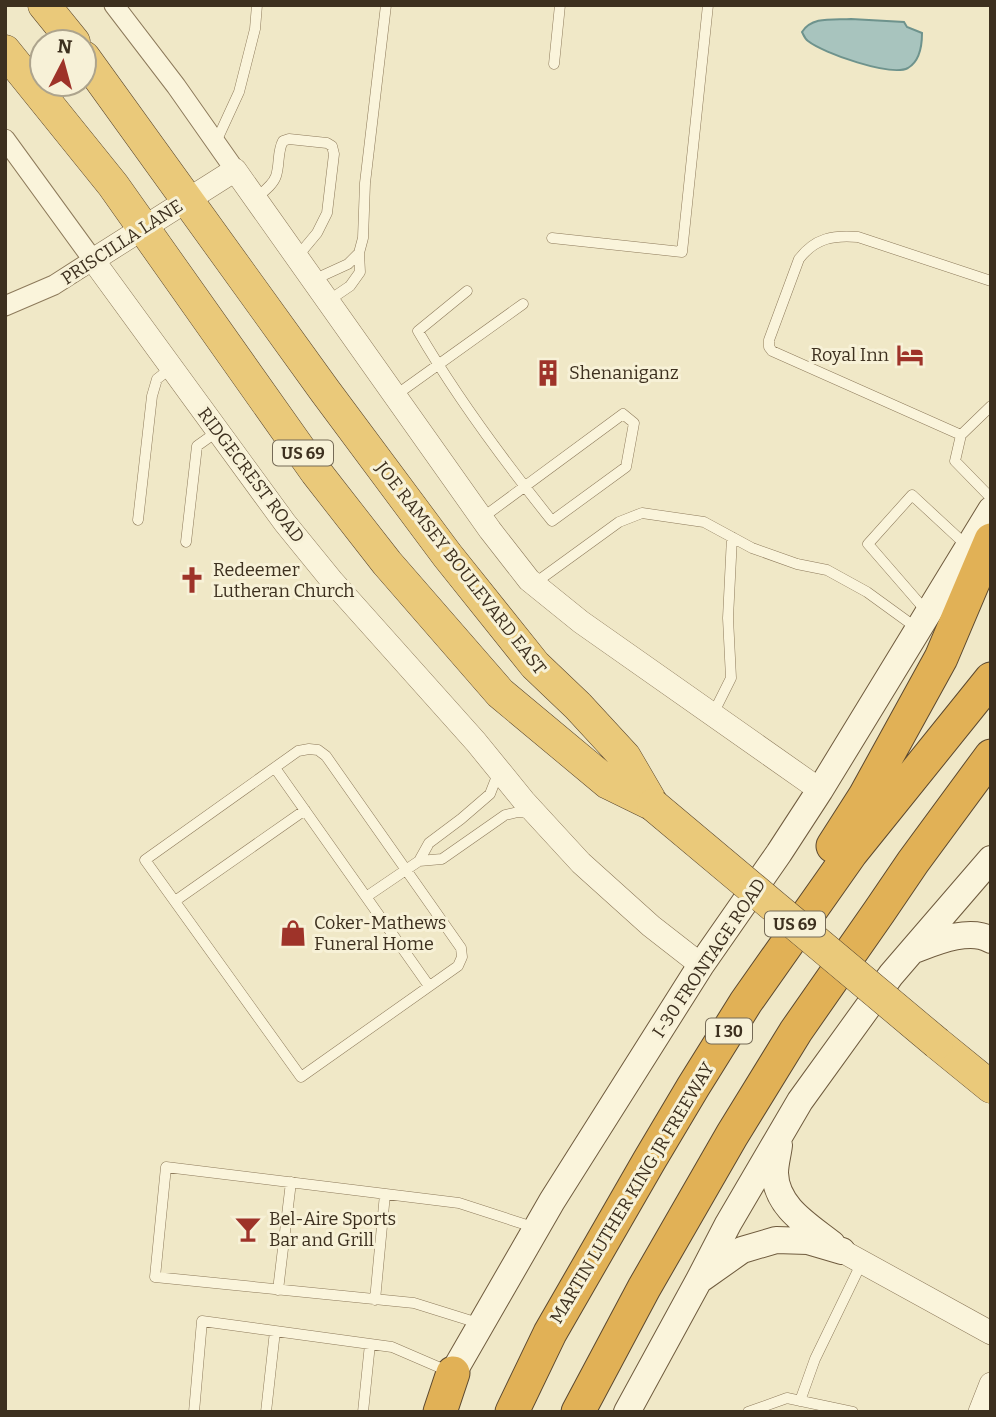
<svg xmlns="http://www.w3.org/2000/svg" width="996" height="1417" viewBox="0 0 996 1417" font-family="Bitter,serif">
<rect width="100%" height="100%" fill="#f0e8c7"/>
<!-- water -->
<path fill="#a8c4be" stroke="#6e938d" stroke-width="2" d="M 851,19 L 904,22 L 907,27 L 922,33 C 922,45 920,61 908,68 C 891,77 823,53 808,41 C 805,39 804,36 802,32 C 812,16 833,20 851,19 Z"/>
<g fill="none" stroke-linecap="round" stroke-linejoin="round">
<defs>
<path id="service" d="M 554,64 L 560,5
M 216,142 L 239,92 L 255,29 L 257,5
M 256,198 C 263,192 273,185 276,176 C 280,164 277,152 283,141 L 289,139 L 327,143 L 332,146 L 334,154 L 327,213 L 317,233 L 297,257
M 552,238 L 682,252 L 708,5
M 313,280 L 348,264 L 359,253
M 991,281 L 858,237 C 833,235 815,238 799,259 L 769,340 L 769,347 L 772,351 L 961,435 L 955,461 L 991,498
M 467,291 L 418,331 C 457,398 504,461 552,521 L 626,467 L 634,423 L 623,414 L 482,518
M 328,301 L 350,286 L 360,272 L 359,253 L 363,238 L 365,183 L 386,5
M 396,395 L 523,304
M 961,435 L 991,406
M 138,520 L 152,396 L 157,379 L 171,368
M 186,542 L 197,446 L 218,431
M 535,583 L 619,522 L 642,513 L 704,522 L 752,548 L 797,564 L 827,570 L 867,592 L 918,629
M 927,612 L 868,544 L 912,495 L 966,545
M 713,714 L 731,678 L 728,618 L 732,537
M 309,749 L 318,750 L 326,756 L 461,948 L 462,957 L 458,966 L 301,1077 L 145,860 L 298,751 Z
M 275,768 L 429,986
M 419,861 L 442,859 L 505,815 L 518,812 L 530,813
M 366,897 L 419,861 L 429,843 L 461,819 L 490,794 L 499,771
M 175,901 L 305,810
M 278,1290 L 291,1182
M 375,1300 L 385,1194
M 478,1323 L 414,1303 L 155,1277 L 166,1167 L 459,1203 L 536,1228
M 800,1401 L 815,1359 L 862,1262
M 194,1412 L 202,1321 L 392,1347 L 450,1372
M 266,1412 L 275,1331
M 363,1412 L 370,1344
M 748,1412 L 787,1398 L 853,1412"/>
<path id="minor" d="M 114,5 L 176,86 L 235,170
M 5,139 L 93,260 L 54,285 L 5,306"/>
<path id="tertiary" d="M 701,965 L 651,926 L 581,863 L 524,801 L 476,742 L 333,582 L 285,523 L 93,260 L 235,170 L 490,530 L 529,580 L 581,622 L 820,790
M 842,1251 L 991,1333
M 980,1412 L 991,1384"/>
<path id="secondary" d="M 914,950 C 935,942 970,927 991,940
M 779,1145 C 778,1154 775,1164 775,1173 C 776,1207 808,1225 832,1244
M 701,1279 L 742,1250 L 776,1240 L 808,1241 L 842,1251
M 446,1391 L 453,1373 L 552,1201 L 701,965 L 779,853 L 820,790 L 991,510
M 627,1412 L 699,1280 L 728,1224 L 800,1101 L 891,975 L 991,859"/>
<path id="trunk" d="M 44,5 L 74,42
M 5,51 L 113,185 L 316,472 L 387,563 L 500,693 L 608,783 L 653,805
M 84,57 L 325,391 L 447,555 L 535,665 L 578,706 L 625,757 L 653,805
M 937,1043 L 991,1087"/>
<path id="motorway" d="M 833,846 L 865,796 L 941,658 L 991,540
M 440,1412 L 453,1373
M 512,1412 L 550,1333 L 649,1161 L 693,1087 L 746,1002 L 851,853 L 991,679
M 578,1412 L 644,1288 L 732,1135 L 796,1031 L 879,912 L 913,862 L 991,756"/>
</defs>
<!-- service casing -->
<use href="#service" stroke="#8d7a5b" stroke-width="11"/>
<!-- minor casing -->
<use href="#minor" stroke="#8d7a5b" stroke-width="21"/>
<!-- tertiary casing -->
<use href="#tertiary" stroke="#8d7a5b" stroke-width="24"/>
<!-- secondary casing -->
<use href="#secondary" stroke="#6f5b3e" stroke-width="28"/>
<!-- trunk casing -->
<use href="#trunk" stroke="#5b482f" stroke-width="33"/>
<!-- motorway casing -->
<use href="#motorway" stroke="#5b482f" stroke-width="35"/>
<!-- service -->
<use href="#service" stroke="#faf4db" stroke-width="10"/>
<!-- minor -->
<use href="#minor" stroke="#faf4db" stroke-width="19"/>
<!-- tertiary -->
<use href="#tertiary" stroke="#faf4db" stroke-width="23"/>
<!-- secondary -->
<use href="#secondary" stroke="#faf4db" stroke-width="26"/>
<!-- trunk -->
<use href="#trunk" stroke="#eac97a" stroke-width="32"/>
<!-- motorway -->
<use href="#motorway" stroke="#e1b156" stroke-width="33"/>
<defs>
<path id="trunk-bridge" d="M 653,805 L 937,1043"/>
</defs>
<!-- trunk-bridge casing -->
<use href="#trunk-bridge" stroke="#5b482f" stroke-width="33" stroke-linecap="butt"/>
<!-- trunk-bridge -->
<use href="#trunk-bridge" stroke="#eac97a" stroke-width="32"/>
</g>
<!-- icons -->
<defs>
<symbol id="hotel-bare" viewBox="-9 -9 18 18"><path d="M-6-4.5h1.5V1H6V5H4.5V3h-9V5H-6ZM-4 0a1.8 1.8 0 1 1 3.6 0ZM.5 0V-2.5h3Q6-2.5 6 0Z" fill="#9e3329" stroke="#f7f1d7" stroke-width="2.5" paint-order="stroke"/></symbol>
<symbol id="building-bare" viewBox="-9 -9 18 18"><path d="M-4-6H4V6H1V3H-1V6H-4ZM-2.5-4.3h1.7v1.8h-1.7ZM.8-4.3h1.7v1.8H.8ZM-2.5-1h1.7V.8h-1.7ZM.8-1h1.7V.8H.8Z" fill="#9e3329" stroke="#f7f1d7" stroke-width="2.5" paint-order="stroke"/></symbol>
<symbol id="church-bare" viewBox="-9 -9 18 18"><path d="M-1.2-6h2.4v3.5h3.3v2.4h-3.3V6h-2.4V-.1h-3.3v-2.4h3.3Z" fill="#9e3329" stroke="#f7f1d7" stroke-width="2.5" paint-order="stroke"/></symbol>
<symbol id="shop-bare" viewBox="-9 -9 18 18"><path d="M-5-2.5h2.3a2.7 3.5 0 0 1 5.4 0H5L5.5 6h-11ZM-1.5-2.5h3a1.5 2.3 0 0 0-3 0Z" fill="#9e3329" stroke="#f7f1d7" stroke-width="2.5" paint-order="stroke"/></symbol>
<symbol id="bar-bare" viewBox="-9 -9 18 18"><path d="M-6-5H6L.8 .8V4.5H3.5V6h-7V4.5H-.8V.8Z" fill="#9e3329" stroke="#f7f1d7" stroke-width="2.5" paint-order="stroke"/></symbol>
</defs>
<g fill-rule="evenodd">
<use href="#hotel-bare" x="891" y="336" width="38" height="38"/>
<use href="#building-bare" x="529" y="354" width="38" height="38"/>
<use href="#church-bare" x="173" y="561" width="38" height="38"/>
<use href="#shop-bare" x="274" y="914" width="38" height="38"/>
<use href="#bar-bare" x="229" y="1210" width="38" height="38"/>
</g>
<g text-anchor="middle" stroke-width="6" stroke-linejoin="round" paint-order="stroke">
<!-- shield labels -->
<g fill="#f7f1d7" stroke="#756a56" stroke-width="2">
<rect x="273" y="440.5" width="60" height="25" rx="5"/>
<rect x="765" y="911.5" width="60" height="25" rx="5"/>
<rect x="706" y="1018.5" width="46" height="25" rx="5"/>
</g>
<g font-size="16" font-weight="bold" fill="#3d301f">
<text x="303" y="459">US 69</text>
<text x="795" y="930">US 69</text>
<text x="729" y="1037">I 30</text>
</g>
<!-- street labels -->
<g font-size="18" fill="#3d301f" stroke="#f7f1d7">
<text transform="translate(122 242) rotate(-33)" y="6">PRISCILLA LANE</text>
<text transform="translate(251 475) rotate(53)" y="6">RIDGECREST ROAD</text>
<text transform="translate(461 568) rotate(52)" y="6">JOE RAMSEY BOULEVARD EAST</text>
<text transform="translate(709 958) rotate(-56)" y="6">I-30 FRONTAGE ROAD</text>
<text transform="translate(632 1193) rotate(-59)" y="6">MARTIN LUTHER KING JR FREEWAY</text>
</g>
<!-- poi labels -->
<g font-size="18" fill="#3d301f" stroke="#f7f1d7" text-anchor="start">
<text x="889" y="361" text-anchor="end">Royal Inn</text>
<text x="569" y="379">Shenaniganz</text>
<text x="213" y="576">Redeemer<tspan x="213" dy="21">Lutheran Church</tspan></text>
<text x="314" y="929">Coker-Mathews<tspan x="314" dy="21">Funeral Home</tspan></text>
<text x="269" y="1225">Bel-Aire Sports<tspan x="269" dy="21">Bar and Grill</tspan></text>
</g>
</g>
<!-- border -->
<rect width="996" height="1417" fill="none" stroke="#3d301f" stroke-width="14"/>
<!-- north arrow -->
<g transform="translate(63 63) rotate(6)"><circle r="33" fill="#f7f1d7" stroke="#ada48d" stroke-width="2"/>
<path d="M0-5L12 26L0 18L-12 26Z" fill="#9e3329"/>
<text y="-10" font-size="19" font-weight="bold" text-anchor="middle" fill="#3d301f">N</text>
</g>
</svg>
